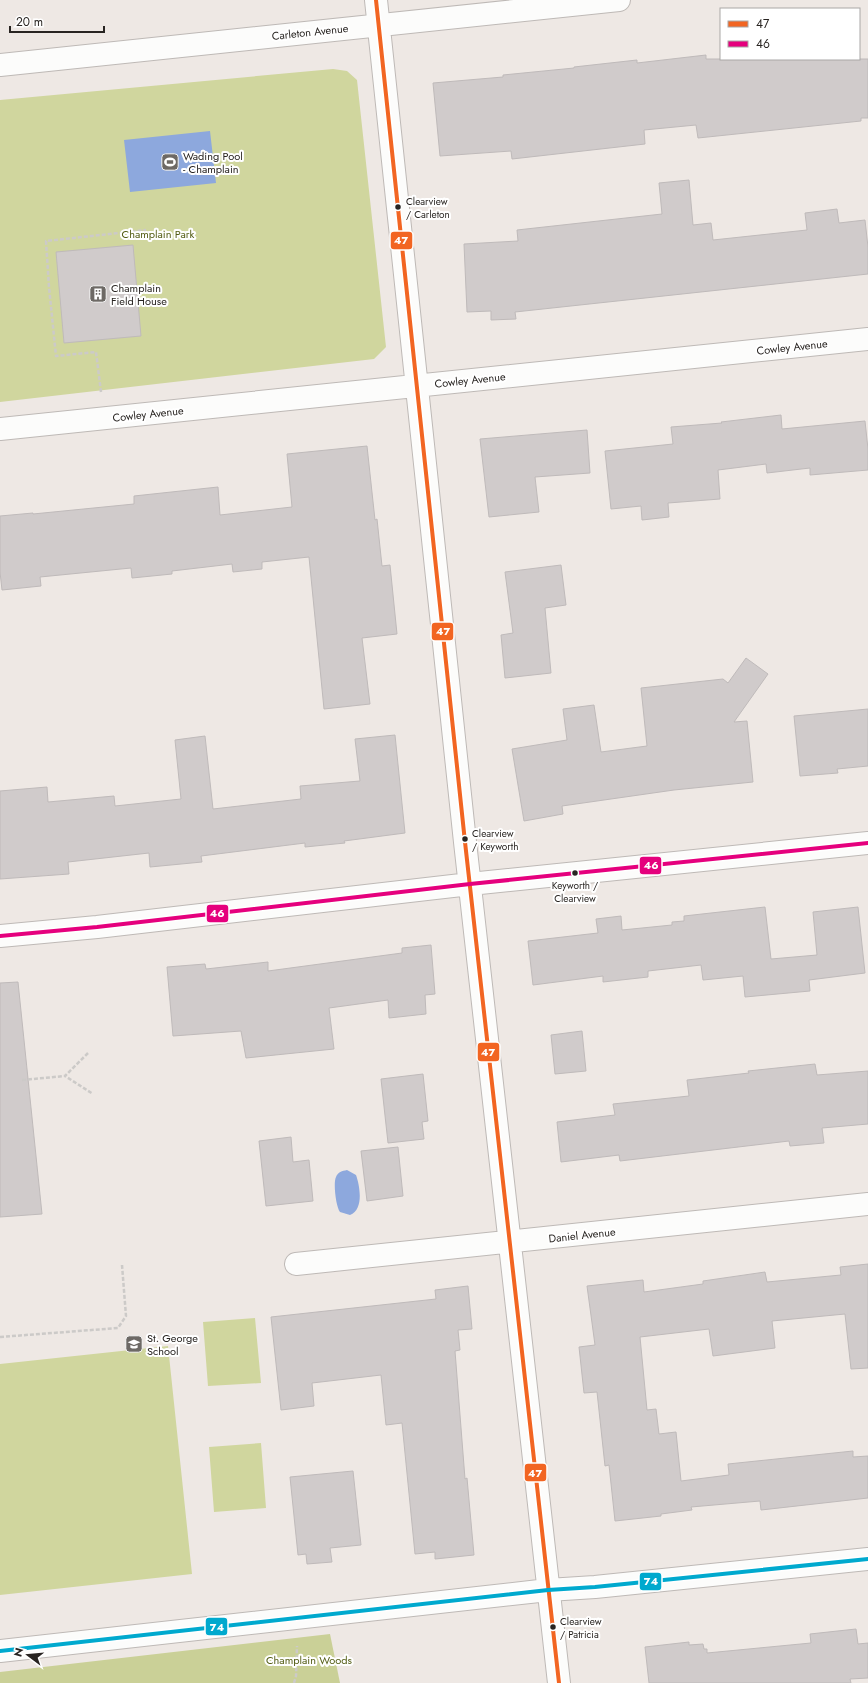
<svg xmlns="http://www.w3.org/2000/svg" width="868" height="1683" viewBox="0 0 868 1683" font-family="Jost,sans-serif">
<rect width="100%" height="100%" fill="#eee8e4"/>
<!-- green -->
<path fill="#d0d69e" d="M 333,69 L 347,71 L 357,80 L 386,347 L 374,359 L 0,402 L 0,100 Z
M 255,1318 L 261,1383 L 208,1386 L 203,1322 Z
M 168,1346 L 192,1574 L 0,1595 L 0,1364 Z
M 261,1443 L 266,1508 L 214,1512 L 209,1447 Z"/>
<!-- forest -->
<path fill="#cad097" d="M 330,1634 L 340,1683 L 0,1683 L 0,1672 Z"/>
<!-- water -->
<path fill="#8da8dd" d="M 210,131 L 216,183 L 130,192 L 124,140 Z
M 347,1170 L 356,1175 C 360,1186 364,1210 350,1215 L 340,1212 C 336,1207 333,1183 336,1177 C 338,1172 342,1171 347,1170 Z"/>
<!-- building -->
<path fill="#d0cbcb" stroke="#bfbaba" d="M 706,55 L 706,59 L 868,59 L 868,118 L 861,118 L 861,121 L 698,138 L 696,125 L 644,130 L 645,144 L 512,159 L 511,151 L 440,156 L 433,83 L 503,77 L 503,75 L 574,68 L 574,67 L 637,60 L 637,63 Z
M 689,180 L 693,225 L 711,223 L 713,240 L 807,230 L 805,213 L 837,209 L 839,223 L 865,220 L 868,247 L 868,274 L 515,312 L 516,319 L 491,320 L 491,311 L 467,312 L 464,244 L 518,241 L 517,230 L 662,214 L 659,183 Z
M 133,245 L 141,336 L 64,343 L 56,252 Z
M 781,415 L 782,429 L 865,421 L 868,449 L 868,470 L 810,475 L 810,468 L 767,473 L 766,464 L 718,470 L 720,499 L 668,503 L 669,517 L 642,520 L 641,506 L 611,509 L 605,451 L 673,444 L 671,427 L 722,423 L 721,422 Z
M 587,430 L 590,473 L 535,477 L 539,512 L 489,517 L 480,439 Z
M 367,446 L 375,520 L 377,519 L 382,566 L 390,565 L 397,634 L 362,638 L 370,704 L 324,709 L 309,557 L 262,562 L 262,569 L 233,572 L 232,564 L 172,571 L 172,574 L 132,578 L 131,568 L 40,577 L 41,586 L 2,590 L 0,572 L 0,516 L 33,513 L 33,514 L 134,504 L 134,496 L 218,487 L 220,515 L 292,507 L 287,454 Z
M 561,565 L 566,605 L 545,608 L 551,673 L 505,678 L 501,635 L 513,633 L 505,572 Z
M 746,658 L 768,674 L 734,722 L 747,721 L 753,782 L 674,790 L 562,806 L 563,814 L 524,821 L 512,749 L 567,740 L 563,709 L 594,705 L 601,752 L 647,746 L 641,688 L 723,679 L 728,683 Z
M 868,709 L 868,766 L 837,769 L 838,773 L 800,776 L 794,716 Z
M 395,735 L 405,833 L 344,841 L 345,843 L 305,847 L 305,843 L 201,856 L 202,862 L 150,867 L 149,853 L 68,862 L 69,874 L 0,879 L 0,791 L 47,787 L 48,802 L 114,796 L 115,806 L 181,799 L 175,740 L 205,736 L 213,809 L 301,799 L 300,786 L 360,781 L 355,739 Z
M 765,907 L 771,959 L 817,955 L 813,912 L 858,907 L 865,973 L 809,980 L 810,991 L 745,997 L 743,976 L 703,980 L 701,965 L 648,971 L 648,977 L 603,982 L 603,976 L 533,985 L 528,941 L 598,933 L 596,919 L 621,916 L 622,930 L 672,925 L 672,922 L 684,921 L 684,916 Z
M 431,945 L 435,994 L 425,995 L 426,1014 L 389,1018 L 388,1000 L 329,1008 L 334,1049 L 246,1058 L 241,1031 L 173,1036 L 167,967 L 205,964 L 206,969 L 268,962 L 268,971 L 402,953 L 402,948 Z
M 18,982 L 42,1214 L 0,1217 L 0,983 Z
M 582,1031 L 586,1071 L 555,1074 L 551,1035 Z
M 815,1064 L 817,1075 L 868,1071 L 868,1124 L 822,1128 L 824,1143 L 790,1146 L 789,1141 L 620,1161 L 619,1155 L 561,1162 L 557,1122 L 615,1115 L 613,1104 L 689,1096 L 687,1080 L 749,1073 L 748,1071 Z
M 423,1074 L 428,1121 L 422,1122 L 424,1139 L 388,1143 L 381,1079 Z
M 291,1137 L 293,1162 L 309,1160 L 313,1201 L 266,1206 L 259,1141 Z
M 398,1147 L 403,1196 L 367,1201 L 361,1151 Z
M 868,1264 L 868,1368 L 851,1369 L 845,1314 L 772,1321 L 775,1348 L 713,1356 L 709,1329 L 640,1337 L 647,1410 L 656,1409 L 659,1434 L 676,1432 L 681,1481 L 729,1475 L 728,1464 L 853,1451 L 853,1457 L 868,1456 L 868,1498 L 761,1510 L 760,1501 L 691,1507 L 692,1510 L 661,1514 L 661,1516 L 615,1521 L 609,1465 L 605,1466 L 597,1392 L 584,1393 L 579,1347 L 595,1345 L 587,1286 L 643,1280 L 644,1292 L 703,1284 L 703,1281 L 765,1272 L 767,1282 L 841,1275 L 840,1267 Z
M 468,1286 L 472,1329 L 458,1330 L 460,1350 L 455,1351 L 465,1479 L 467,1478 L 474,1555 L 435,1559 L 435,1552 L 415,1554 L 402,1423 L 386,1425 L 381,1375 L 312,1383 L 314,1406 L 281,1410 L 271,1317 L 436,1299 L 435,1290 Z
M 353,1471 L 361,1545 L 330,1548 L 332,1562 L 307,1564 L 306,1554 L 298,1555 L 290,1477 Z
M 856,1629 L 858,1644 L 868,1643 L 868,1678 L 850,1679 L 851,1683 L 649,1683 L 645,1647 L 689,1642 L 689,1645 L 703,1644 L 704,1649 L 707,1649 L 707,1653 L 811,1643 L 810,1634 Z"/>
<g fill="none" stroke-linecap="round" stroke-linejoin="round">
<defs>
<path id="minor" d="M 376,0 L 465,842 L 559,1683
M 0,65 L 619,0
M 0,429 L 868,339
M 0,936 L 97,927 L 470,884 L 868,843
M 296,1264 L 868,1204
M 0,1651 L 548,1590 L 595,1587 L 868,1559"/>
</defs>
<!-- minor casing -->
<use href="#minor" stroke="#beb9b6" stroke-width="24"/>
<!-- path -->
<path stroke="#cccac8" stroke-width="2.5" stroke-dasharray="4 2" stroke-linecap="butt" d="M 101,392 L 96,352 L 56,356 L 49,287 L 46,241 L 146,230
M 88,1053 L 65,1076 L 93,1094
M 22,1080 L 65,1076
M 0,1337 L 118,1328 L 126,1316 L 122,1265
M 294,1683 L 296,1676 L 297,1646"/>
<!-- minor -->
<use href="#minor" stroke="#fcfcfb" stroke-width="22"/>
<defs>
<path id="bus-1" d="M 376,0 L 465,842 L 559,1683"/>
<path id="bus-2" d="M 0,936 L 97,927 L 470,884 L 868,843"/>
<path id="bus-3" d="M 0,1651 L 548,1590 L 595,1587 L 868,1559"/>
</defs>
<!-- bus-1 casing -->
<use href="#bus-1" stroke="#fff" stroke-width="7"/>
<!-- bus-2 casing -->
<use href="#bus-2" stroke="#fff" stroke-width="7"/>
<!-- bus-3 casing -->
<use href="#bus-3" stroke="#fff" stroke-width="7"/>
<!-- bus-1 -->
<use href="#bus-1" stroke="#f26522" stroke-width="4"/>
<!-- bus-2 -->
<use href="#bus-2" stroke="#e5007d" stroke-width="4"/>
<!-- bus-3 -->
<use href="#bus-3" stroke="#00a9ce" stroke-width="4"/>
</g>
<!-- icons -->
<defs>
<symbol id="stadium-square" viewBox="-11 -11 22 22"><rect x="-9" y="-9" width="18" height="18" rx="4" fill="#6d6965" stroke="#fff"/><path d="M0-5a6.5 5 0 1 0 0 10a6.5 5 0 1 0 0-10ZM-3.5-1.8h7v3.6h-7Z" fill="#fff"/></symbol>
<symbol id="building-square" viewBox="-11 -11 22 22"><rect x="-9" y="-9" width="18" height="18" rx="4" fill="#6d6965" stroke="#fff"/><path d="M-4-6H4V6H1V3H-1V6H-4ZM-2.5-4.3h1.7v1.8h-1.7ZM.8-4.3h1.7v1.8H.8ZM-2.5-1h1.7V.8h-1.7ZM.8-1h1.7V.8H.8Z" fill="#fff"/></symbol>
<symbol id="school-square" viewBox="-11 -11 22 22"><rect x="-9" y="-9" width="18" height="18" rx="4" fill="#6d6965" stroke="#fff"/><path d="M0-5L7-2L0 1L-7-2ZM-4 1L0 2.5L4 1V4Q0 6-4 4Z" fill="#fff"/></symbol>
</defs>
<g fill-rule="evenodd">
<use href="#stadium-square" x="160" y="152" width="20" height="20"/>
<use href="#building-square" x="88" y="284" width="20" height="20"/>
<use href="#school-square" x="124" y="1334" width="20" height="20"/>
</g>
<!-- markers -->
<g fill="#282421" stroke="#fff" stroke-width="1.5">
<circle cx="398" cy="207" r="3.5"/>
<circle cx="465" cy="839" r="3.5"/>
<circle cx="575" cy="873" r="3.5"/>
<circle cx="553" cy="1627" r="3.5"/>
</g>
<g text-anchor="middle" stroke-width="4" stroke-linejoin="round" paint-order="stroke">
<!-- bus labels -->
<g font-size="10" fill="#282421" stroke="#fff" text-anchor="start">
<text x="406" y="205">Clearview<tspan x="406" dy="13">/ Carleton</tspan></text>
<text x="472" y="837">Clearview<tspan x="472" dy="13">/ Keyworth</tspan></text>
<text x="575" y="889" text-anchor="middle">Keyworth /<tspan x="575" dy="13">Clearview</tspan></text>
<text x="560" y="1625">Clearview<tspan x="560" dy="13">/ Patricia</tspan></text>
</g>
<!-- street labels -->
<g font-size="11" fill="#282421" stroke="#fff">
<text transform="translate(310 32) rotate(-6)" y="4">Carleton Avenue</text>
<text transform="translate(792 347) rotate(-6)" y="4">Cowley Avenue</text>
<text transform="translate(470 380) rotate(-6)" y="4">Cowley Avenue</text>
<text transform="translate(148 414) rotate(-6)" y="4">Cowley Avenue</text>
<text transform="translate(582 1235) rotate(-6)" y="4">Daniel Avenue</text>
</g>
<!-- poi labels -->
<g font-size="11" fill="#282421" stroke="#fff" text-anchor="start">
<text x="183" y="160">Wading Pool<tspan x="183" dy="13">- Champlain</tspan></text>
<text x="111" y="292">Champlain<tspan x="111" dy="13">Field House</tspan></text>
<text x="147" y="1342">St. George<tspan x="147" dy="13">School</tspan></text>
</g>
<!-- park labels -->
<g font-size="11" fill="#545d15" stroke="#fff">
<text x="158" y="238">Champlain Park</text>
<text x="309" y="1664">Champlain Woods</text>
</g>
</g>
<g stroke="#fff" stroke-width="1.5">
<rect x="390" y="231" width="23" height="19" rx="4" fill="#f26522"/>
<rect x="431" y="622" width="23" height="19" rx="4" fill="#f26522"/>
<rect x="639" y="856" width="23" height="19" rx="4" fill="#e5007d"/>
<rect x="206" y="904" width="23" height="19" rx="4" fill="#e5007d"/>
<rect x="477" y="1042" width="23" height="20" rx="4" fill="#f26522"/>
<rect x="524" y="1463" width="23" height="19" rx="4" fill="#f26522"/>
<rect x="639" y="1572" width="23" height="19" rx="4" fill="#00a9ce"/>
<rect x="205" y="1617" width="23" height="19" rx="4" fill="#00a9ce"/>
</g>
<g font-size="11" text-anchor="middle" font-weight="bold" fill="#fff">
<text x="401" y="244">47</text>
<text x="443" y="635">47</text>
<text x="651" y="869">46</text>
<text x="217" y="917">46</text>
<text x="488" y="1056">47</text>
<text x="535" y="1477">47</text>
<text x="651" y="1585">74</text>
<text x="217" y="1631">74</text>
</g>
<!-- legend -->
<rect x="720" y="8" width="140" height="52" fill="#ffffff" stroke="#a9a7a6"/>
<rect x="728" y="21" width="20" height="6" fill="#f26522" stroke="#a9a7a6"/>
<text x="756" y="28" font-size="12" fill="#282421">47</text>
<rect x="728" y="41" width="20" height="6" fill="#e5007d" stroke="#a9a7a6"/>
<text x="756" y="48" font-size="12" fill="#282421">46</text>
<!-- north arrow -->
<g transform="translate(28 1655) rotate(286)" stroke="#ffffff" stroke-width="3" paint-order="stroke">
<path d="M0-3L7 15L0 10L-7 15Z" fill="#282421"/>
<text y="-6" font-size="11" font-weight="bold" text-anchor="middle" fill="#282421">N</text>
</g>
<!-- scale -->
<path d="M10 26v6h94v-6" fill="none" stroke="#282421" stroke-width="2"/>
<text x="16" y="26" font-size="12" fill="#282421" stroke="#ffffff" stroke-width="3" paint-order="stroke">20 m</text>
</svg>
